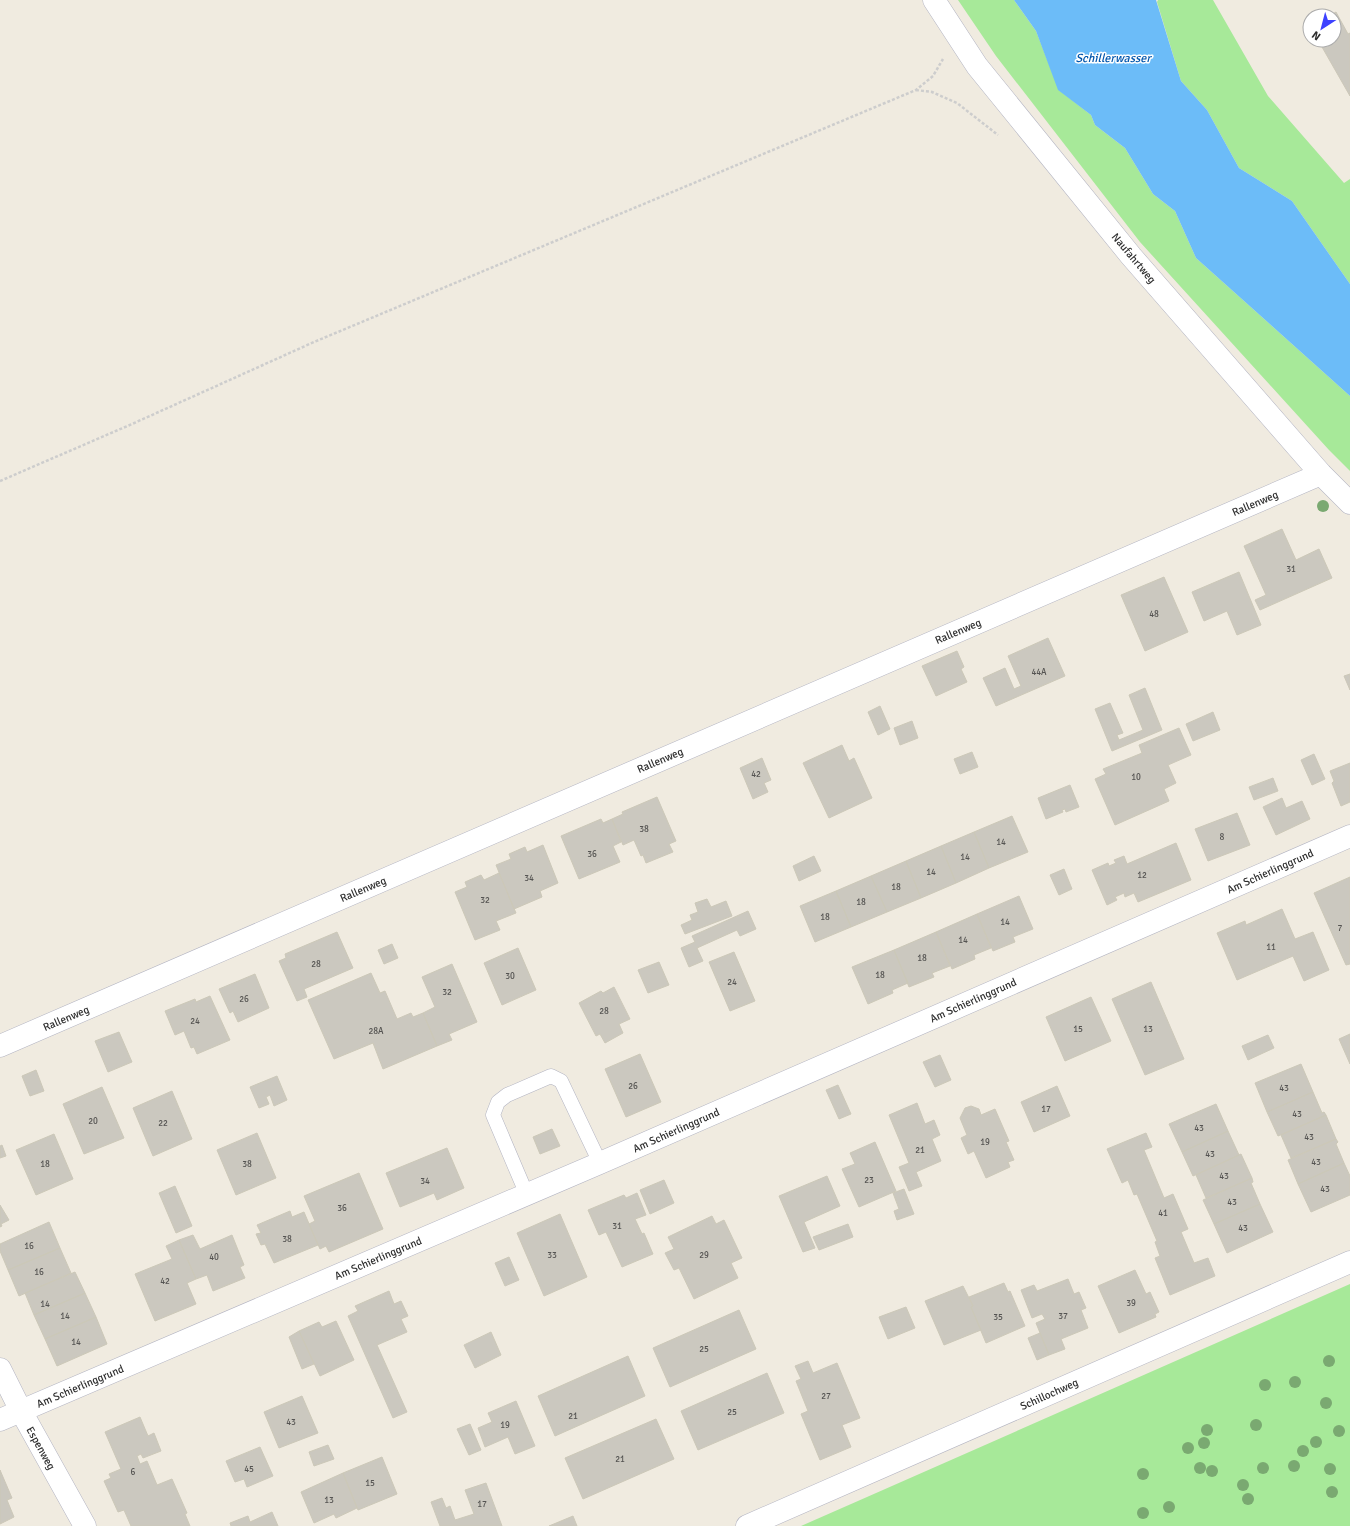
<svg xmlns="http://www.w3.org/2000/svg" width="1350" height="1526" viewBox="0 0 1350 1526" font-family="Signika,sans-serif">
<rect width="100%" height="100%" fill="#f0ebe0"/>
<!-- green -->
<path fill="#a7e999" d="M 958,0 L 1014,0 L 1036,31 L 1059,90 L 1091,115 L 1095,125 L 1125,148 L 1153,194 L 1175,211 L 1196,258 L 1350,396 L 1350,471 L 1329,450 L 1140,242 L 996,56 Z
M 1158,0 L 1213,0 L 1268,96 L 1344,183 L 1350,179 L 1350,284 L 1292,201 L 1239,168 L 1207,110 L 1181,81 L 1157,2 Z
M 1350,1284 L 1350,1526 L 801,1526 L 867,1497 Z"/>
<!-- water -->
<path fill="#6cbcf8" d="M 1014,0 L 1156,0 L 1181,81 L 1207,110 L 1239,168 L 1292,201 L 1350,284 L 1350,396 L 1196,258 L 1175,211 L 1153,194 L 1125,148 L 1095,125 L 1091,115 L 1058,90 L 1036,31 Z"/>
<!-- building -->
<path fill="#cbc8bf" stroke="#ccc8b8" d="M 1336,12 L 1348,34 L 1350,33 L 1350,96 L 1318,40 L 1334,40 L 1334,16 L 1329,16 Z
M 1282,529 L 1296,560 L 1319,549 L 1332,578 L 1260,610 L 1255,600 L 1266,595 L 1244,546 Z
M 1239,572 L 1261,625 L 1237,635 L 1227,611 L 1204,621 L 1192,592 Z
M 1164,577 L 1188,632 L 1145,651 L 1121,595 Z
M 1048,638 L 1065,676 L 996,706 L 983,678 L 1005,668 L 1014,689 L 1021,686 L 1008,656 Z
M 957,651 L 964,667 L 961,669 L 967,682 L 936,696 L 922,666 Z
M 1350,674 L 1350,690 L 1344,676 Z
M 1145,688 L 1162,730 L 1112,751 L 1095,709 L 1110,703 L 1123,733 L 1117,735 L 1119,740 L 1143,730 L 1129,695 Z
M 880,706 L 890,729 L 878,735 L 868,712 Z
M 1213,712 L 1220,730 L 1193,741 L 1186,724 Z
M 912,721 L 918,738 L 900,745 L 894,728 Z
M 1179,728 L 1191,755 L 1168,765 L 1176,783 L 1164,789 L 1169,801 L 1115,825 L 1095,779 L 1106,774 L 1103,769 L 1142,753 L 1139,745 Z
M 842,745 L 849,761 L 854,758 L 872,798 L 829,818 L 803,763 Z
M 972,752 L 978,767 L 960,774 L 954,759 Z
M 1314,754 L 1325,779 L 1312,785 L 1301,760 Z
M 762,758 L 771,780 L 764,783 L 768,792 L 753,799 L 740,768 Z
M 1350,763 L 1350,802 L 1341,806 L 1332,783 L 1334,781 L 1330,771 Z
M 1273,778 L 1278,791 L 1254,800 L 1249,787 Z
M 1070,785 L 1079,807 L 1066,812 L 1065,809 L 1062,810 L 1063,812 L 1046,819 L 1038,798 Z
M 657,797 L 676,841 L 669,844 L 673,852 L 646,863 L 643,855 L 641,856 L 634,840 L 623,845 L 612,819 L 623,814 L 622,812 Z
M 1282,798 L 1286,808 L 1302,801 L 1310,819 L 1276,835 L 1263,807 Z
M 1237,813 L 1250,845 L 1208,861 L 1195,829 Z
M 1012,816 L 1028,852 L 989,868 L 974,832 Z
M 601,819 L 603,823 L 612,819 L 621,842 L 613,846 L 620,862 L 579,879 L 561,836 Z
M 974,832 L 989,868 L 956,883 L 941,846 Z
M 1176,843 L 1191,880 L 1138,902 L 1134,893 L 1125,897 L 1124,893 L 1115,897 L 1117,900 L 1107,905 L 1092,870 L 1108,863 L 1109,866 L 1116,863 L 1114,860 L 1124,856 L 1127,864 Z
M 543,845 L 558,883 L 540,891 L 542,897 L 514,909 L 496,865 L 511,859 L 509,854 L 525,847 L 527,852 Z
M 941,846 L 956,883 L 921,898 L 906,861 Z
M 814,856 L 821,871 L 799,881 L 793,866 Z
M 906,861 L 921,898 L 887,912 L 871,876 Z
M 1064,869 L 1072,889 L 1059,895 L 1050,875 Z
M 499,873 L 516,913 L 496,921 L 500,930 L 475,940 L 455,892 L 467,887 L 465,882 L 481,875 L 484,880 Z
M 871,876 L 887,912 L 851,927 L 836,891 Z
M 1350,877 L 1350,964 L 1346,965 L 1314,893 Z
M 836,891 L 851,927 L 815,942 L 800,906 Z
M 1019,896 L 1033,929 L 1013,937 L 1015,942 L 993,951 L 977,914 Z
M 707,899 L 711,907 L 726,901 L 732,916 L 685,934 L 681,925 L 692,920 L 690,915 L 698,912 L 695,903 Z
M 1282,909 L 1295,939 L 1313,932 L 1329,970 L 1304,981 L 1293,956 L 1237,980 L 1217,933 L 1245,921 L 1246,925 Z
M 748,911 L 756,929 L 740,936 L 737,930 L 697,948 L 703,961 L 689,967 L 681,948 L 695,942 L 692,936 Z
M 977,914 L 991,948 L 974,955 L 975,959 L 952,969 L 936,932 Z
M 337,932 L 353,968 L 304,989 L 307,997 L 297,1001 L 279,961 L 286,958 L 285,954 Z
M 936,932 L 950,966 L 932,973 L 934,977 L 909,987 L 894,950 Z
M 392,944 L 398,958 L 384,964 L 378,950 Z
M 518,948 L 536,990 L 502,1005 L 484,963 Z
M 894,950 L 908,983 L 892,990 L 893,993 L 868,1004 L 852,967 Z
M 734,952 L 755,1001 L 730,1011 L 709,962 Z
M 659,962 L 669,985 L 648,993 L 638,970 Z
M 452,964 L 477,1022 L 449,1034 L 452,1040 L 437,1046 L 423,1013 L 435,1007 L 422,977 Z
M 371,973 L 380,993 L 385,991 L 397,1019 L 411,1013 L 413,1017 L 423,1013 L 437,1046 L 383,1069 L 373,1043 L 334,1059 L 308,1000 Z
M 255,974 L 269,1008 L 238,1022 L 233,1011 L 230,1013 L 219,989 Z
M 1151,982 L 1184,1059 L 1145,1075 L 1112,999 Z
M 614,987 L 630,1019 L 619,1024 L 623,1033 L 605,1043 L 600,1034 L 596,1036 L 579,1003 L 601,991 L 603,993 Z
M 210,996 L 230,1040 L 197,1054 L 194,1047 L 191,1048 L 184,1031 L 175,1035 L 165,1011 L 195,999 L 196,1002 Z
M 1091,997 L 1111,1041 L 1065,1061 L 1046,1017 Z
M 119,1032 L 132,1062 L 108,1072 L 95,1041 Z
M 1350,1034 L 1350,1064 L 1339,1039 Z
M 1268,1035 L 1274,1048 L 1248,1060 L 1242,1046 Z
M 640,1054 L 661,1102 L 626,1117 L 605,1069 Z
M 940,1055 L 951,1080 L 935,1087 L 923,1062 Z
M 1301,1064 L 1313,1092 L 1267,1112 L 1255,1083 Z
M 36,1070 L 44,1091 L 30,1096 L 22,1076 Z
M 277,1076 L 287,1100 L 274,1106 L 270,1095 L 266,1097 L 269,1104 L 259,1108 L 250,1087 Z
M 838,1085 L 851,1114 L 839,1119 L 826,1090 Z
M 1057,1086 L 1070,1116 L 1034,1132 L 1021,1102 Z
M 102,1087 L 124,1138 L 84,1154 L 63,1104 Z
M 172,1091 L 192,1139 L 153,1156 L 133,1108 Z
M 1313,1092 L 1322,1113 L 1324,1112 L 1326,1115 L 1278,1136 L 1267,1112 Z
M 917,1103 L 925,1124 L 934,1120 L 940,1135 L 932,1139 L 941,1161 L 916,1172 L 922,1186 L 909,1191 L 899,1167 L 909,1163 L 889,1115 Z
M 1216,1104 L 1228,1131 L 1182,1152 L 1169,1124 Z
M 971,1106 L 979,1109 L 981,1115 L 995,1109 L 1009,1141 L 1006,1142 L 1014,1160 L 1008,1162 L 1010,1167 L 986,1178 L 974,1151 L 968,1154 L 961,1138 L 967,1135 L 960,1118 L 965,1108 Z
M 1326,1115 L 1336,1139 L 1291,1158 L 1281,1135 Z
M 552,1129 L 560,1146 L 540,1154 L 533,1137 Z
M 1228,1131 L 1239,1155 L 1193,1176 L 1182,1152 Z
M 257,1133 L 276,1178 L 236,1195 L 217,1150 Z
M 1146,1133 L 1152,1147 L 1144,1150 L 1164,1198 L 1173,1194 L 1188,1229 L 1181,1232 L 1194,1263 L 1208,1258 L 1215,1276 L 1170,1295 L 1155,1258 L 1160,1256 L 1155,1242 L 1157,1241 L 1137,1194 L 1134,1195 L 1128,1180 L 1122,1183 L 1107,1149 Z
M 54,1134 L 73,1179 L 36,1195 L 16,1150 Z
M 1336,1139 L 1338,1142 L 1336,1144 L 1344,1163 L 1298,1184 L 1288,1160 Z
M 875,1142 L 896,1191 L 859,1207 L 842,1169 L 855,1164 L 850,1153 Z
M 2,1145 L 6,1156 L 0,1158 L 0,1146 Z
M 447,1148 L 464,1188 L 437,1200 L 434,1193 L 400,1207 L 386,1173 Z
M 1241,1154 L 1252,1178 L 1206,1198 L 1196,1175 Z
M 1344,1163 L 1350,1176 L 1350,1195 L 1311,1212 L 1298,1184 Z
M 359,1173 L 383,1229 L 329,1252 L 326,1246 L 320,1249 L 309,1224 L 315,1221 L 304,1196 Z
M 827,1176 L 840,1206 L 804,1222 L 815,1248 L 803,1252 L 779,1196 Z
M 1252,1178 L 1253,1182 L 1251,1183 L 1260,1204 L 1214,1224 L 1203,1200 Z
M 664,1180 L 674,1203 L 650,1214 L 640,1190 Z
M 175,1186 L 192,1226 L 176,1233 L 159,1193 Z
M 904,1189 L 914,1214 L 897,1220 L 894,1211 L 899,1209 L 893,1193 Z
M 637,1193 L 646,1215 L 635,1219 L 642,1234 L 644,1233 L 653,1254 L 622,1267 L 606,1232 L 599,1235 L 588,1210 L 624,1195 L 626,1198 Z
M 1260,1204 L 1273,1232 L 1227,1253 L 1214,1224 Z
M 0,1205 L 9,1220 L 1,1224 L 2,1226 L 0,1227 Z
M 290,1211 L 292,1217 L 304,1212 L 318,1245 L 274,1263 L 265,1244 L 261,1245 L 256,1234 L 261,1233 L 257,1225 Z
M 560,1214 L 587,1277 L 544,1296 L 517,1233 Z
M 712,1216 L 716,1224 L 724,1220 L 742,1258 L 731,1263 L 738,1278 L 694,1299 L 679,1268 L 674,1270 L 665,1253 L 674,1249 L 668,1237 Z
M 49,1222 L 60,1248 L 8,1270 L 0,1251 L 0,1244 Z
M 848,1224 L 853,1237 L 819,1250 L 813,1237 Z
M 193,1235 L 200,1249 L 232,1235 L 244,1265 L 240,1267 L 245,1278 L 213,1291 L 207,1275 L 196,1279 L 179,1240 Z
M 179,1240 L 196,1279 L 187,1283 L 196,1304 L 155,1321 L 135,1274 L 172,1259 L 166,1246 Z
M 60,1248 L 71,1273 L 19,1296 L 8,1270 Z
M 509,1257 L 519,1280 L 505,1286 L 495,1263 Z
M 1135,1270 L 1146,1294 L 1150,1292 L 1159,1312 L 1155,1314 L 1156,1317 L 1119,1333 L 1098,1286 Z
M 75,1272 L 85,1293 L 34,1315 L 25,1293 Z
M 1068,1279 L 1074,1294 L 1079,1292 L 1086,1308 L 1081,1310 L 1088,1328 L 1061,1339 L 1065,1349 L 1049,1355 L 1036,1323 L 1045,1319 L 1042,1314 L 1032,1318 L 1021,1290 L 1034,1285 L 1037,1291 Z
M 1004,1283 L 1008,1292 L 1010,1291 L 1025,1326 L 986,1343 L 971,1307 L 973,1306 L 969,1297 Z
M 963,1286 L 973,1306 L 971,1307 L 981,1330 L 944,1345 L 925,1301 Z
M 389,1291 L 394,1304 L 401,1301 L 408,1316 L 401,1319 L 407,1332 L 377,1345 L 407,1412 L 393,1418 L 348,1316 L 358,1311 L 355,1306 Z
M 85,1293 L 96,1317 L 45,1339 L 34,1315 Z
M 906,1307 L 915,1328 L 888,1339 L 879,1317 Z
M 739,1310 L 756,1349 L 670,1387 L 653,1348 Z
M 96,1317 L 107,1344 L 57,1366 L 45,1339 Z
M 336,1321 L 354,1360 L 320,1376 L 299,1331 L 319,1322 L 322,1327 Z
M 299,1331 L 314,1364 L 302,1369 L 289,1337 Z
M 491,1332 L 501,1355 L 475,1368 L 464,1345 Z
M 1040,1333 L 1049,1355 L 1037,1360 L 1028,1338 Z
M 628,1356 L 645,1396 L 555,1436 L 538,1396 Z
M 808,1361 L 813,1373 L 837,1363 L 860,1418 L 842,1425 L 851,1447 L 820,1460 L 801,1414 L 808,1411 L 796,1381 L 801,1379 L 795,1366 Z
M 767,1373 L 784,1413 L 698,1450 L 681,1411 Z
M 302,1396 L 318,1433 L 279,1448 L 264,1412 Z
M 516,1401 L 535,1446 L 515,1454 L 508,1437 L 485,1447 L 478,1428 L 492,1422 L 488,1413 Z
M 140,1417 L 148,1436 L 154,1433 L 161,1451 L 143,1458 L 141,1454 L 137,1456 L 140,1464 L 147,1461 L 157,1485 L 172,1479 L 187,1513 L 185,1514 L 190,1526 L 131,1526 L 124,1510 L 118,1512 L 104,1481 L 111,1478 L 109,1474 L 121,1469 L 105,1432 Z
M 656,1419 L 674,1459 L 583,1499 L 565,1458 Z
M 470,1424 L 481,1450 L 469,1455 L 457,1429 Z
M 328,1445 L 334,1459 L 314,1466 L 309,1452 Z
M 260,1447 L 273,1476 L 247,1487 L 244,1479 L 235,1482 L 226,1461 Z
M 382,1457 L 397,1494 L 358,1510 L 343,1473 Z
M 0,1470 L 12,1498 L 7,1500 L 14,1517 L 0,1524 Z
M 343,1473 L 357,1508 L 336,1518 L 334,1514 L 314,1523 L 301,1492 Z
M 486,1483 L 502,1526 L 440,1526 L 431,1502 L 442,1498 L 446,1508 L 450,1506 L 455,1520 L 474,1514 L 465,1490 Z
M 272,1512 L 278,1526 L 231,1526 L 230,1523 L 248,1516 L 250,1522 Z
M 573,1516 L 577,1526 L 549,1526 Z"/>
<g fill="none" stroke-linecap="round" stroke-linejoin="round">
<defs>
<path id="lane" d="M 527,1195 L 493,1115 L 498,1102 L 507,1095 L 551,1076 L 561,1081 L 600,1163"/>
<path id="street" d="M 934,0 L 977,66 L 1131,256 L 1321,474 L 1350,503
M 0,1046 L 1321,474
M 0,1369 L 21,1411 L 85,1526
M 0,1420 L 600,1163 L 1350,836
M 747,1526 L 1350,1262"/>
</defs>
<!-- lane casing -->
<use href="#lane" stroke="#b3b4c2" stroke-width="15"/>
<!-- street casing -->
<use href="#street" stroke="#b3b4c2" stroke-width="23"/>
<!-- path -->
<path stroke="#cdcdcd" stroke-width="2.5" stroke-dasharray="3 2" stroke-linecap="butt" d="M 916,90 L 932,92 L 957,103 L 998,135
M 0,481 L 132,424 L 314,342 L 916,90 L 933,76 L 943,59"/>
<!-- lane -->
<use href="#lane" stroke="#fff" stroke-width="14"/>
<!-- street -->
<use href="#street" stroke="#fff" stroke-width="22"/>
</g>
<!-- trees -->
<g fill="#7aa971">
<circle cx="1323" cy="506" r="6"/>
<circle cx="1329" cy="1361" r="6"/>
<circle cx="1295" cy="1382" r="6"/>
<circle cx="1265" cy="1385" r="6"/>
<circle cx="1326" cy="1403" r="6"/>
<circle cx="1256" cy="1425" r="6"/>
<circle cx="1207" cy="1430" r="6"/>
<circle cx="1339" cy="1431" r="6"/>
<circle cx="1316" cy="1442" r="6"/>
<circle cx="1204" cy="1443" r="6"/>
<circle cx="1188" cy="1448" r="6"/>
<circle cx="1303" cy="1451" r="6"/>
<circle cx="1294" cy="1466" r="6"/>
<circle cx="1200" cy="1468" r="6"/>
<circle cx="1263" cy="1468" r="6"/>
<circle cx="1330" cy="1469" r="6"/>
<circle cx="1212" cy="1471" r="6"/>
<circle cx="1143" cy="1474" r="6"/>
<circle cx="1243" cy="1485" r="6"/>
<circle cx="1332" cy="1492" r="6"/>
<circle cx="1248" cy="1499" r="6"/>
<circle cx="1169" cy="1507" r="6"/>
<circle cx="1143" cy="1513" r="6"/>
</g>
<g text-anchor="middle" stroke-width="3" stroke-linejoin="round" paint-order="stroke">
<!-- number labels -->
<g font-size="9" fill="#555452">
<text x="1291" y="572">31</text>
<text x="1154" y="617">48</text>
<text x="1039" y="675">44A</text>
<text x="756" y="777">42</text>
<text x="1136" y="780">10</text>
<text x="644" y="832">38</text>
<text x="1222" y="840">8</text>
<text x="1001" y="845">14</text>
<text x="592" y="857">36</text>
<text x="965" y="860">14</text>
<text x="931" y="875">14</text>
<text x="1142" y="878">12</text>
<text x="529" y="881">34</text>
<text x="896" y="890">18</text>
<text x="485" y="903">32</text>
<text x="861" y="905">18</text>
<text x="825" y="920">18</text>
<text x="1005" y="925">14</text>
<text x="1340" y="931">7</text>
<text x="963" y="943">14</text>
<text x="1271" y="950">11</text>
<text x="922" y="961">18</text>
<text x="316" y="967">28</text>
<text x="880" y="978">18</text>
<text x="510" y="979">30</text>
<text x="732" y="985">24</text>
<text x="447" y="995">32</text>
<text x="244" y="1002">26</text>
<text x="604" y="1014">28</text>
<text x="195" y="1024">24</text>
<text x="1078" y="1032">15</text>
<text x="1148" y="1032">13</text>
<text x="376" y="1034">28A</text>
<text x="633" y="1089">26</text>
<text x="1284" y="1091">43</text>
<text x="1046" y="1112">17</text>
<text x="1297" y="1117">43</text>
<text x="93" y="1124">20</text>
<text x="163" y="1126">22</text>
<text x="1199" y="1131">43</text>
<text x="1309" y="1140">43</text>
<text x="985" y="1145">19</text>
<text x="920" y="1153">21</text>
<text x="1210" y="1157">43</text>
<text x="1316" y="1165">43</text>
<text x="45" y="1167">18</text>
<text x="247" y="1167">38</text>
<text x="1224" y="1179">43</text>
<text x="869" y="1183">23</text>
<text x="425" y="1184">34</text>
<text x="1325" y="1192">43</text>
<text x="1232" y="1205">43</text>
<text x="342" y="1211">36</text>
<text x="1163" y="1216">41</text>
<text x="617" y="1229">31</text>
<text x="1243" y="1231">43</text>
<text x="287" y="1242">38</text>
<text x="29" y="1249">16</text>
<text x="552" y="1258">33</text>
<text x="704" y="1258">29</text>
<text x="214" y="1260">40</text>
<text x="39" y="1275">16</text>
<text x="165" y="1284">42</text>
<text x="1131" y="1306">39</text>
<text x="45" y="1307">14</text>
<text x="65" y="1319">14</text>
<text x="1063" y="1319">37</text>
<text x="998" y="1320">35</text>
<text x="76" y="1345">14</text>
<text x="704" y="1352">25</text>
<text x="826" y="1399">27</text>
<text x="732" y="1415">25</text>
<text x="573" y="1419">21</text>
<text x="291" y="1425">43</text>
<text x="505" y="1428">19</text>
<text x="620" y="1462">21</text>
<text x="249" y="1472">45</text>
<text x="133" y="1475">6</text>
<text x="370" y="1486">15</text>
<text x="329" y="1503">13</text>
<text x="482" y="1507">17</text>
</g>
<!-- street labels -->
<g font-size="11" fill="#2e2e2e" stroke="#fff">
<text transform="translate(1134 258) rotate(50)" y="4">Naufahrtweg</text>
<text transform="translate(1255 503) rotate(-23)" y="4">Rallenweg</text>
<text transform="translate(958 631) rotate(-23)" y="4">Rallenweg</text>
<text transform="translate(660 760) rotate(-23)" y="4">Rallenweg</text>
<text transform="translate(1270 871) rotate(-24)" y="4">Am Schierlinggrund</text>
<text transform="translate(363 889) rotate(-23)" y="4">Rallenweg</text>
<text transform="translate(973 1000) rotate(-24)" y="4">Am Schierlinggrund</text>
<text transform="translate(66 1018) rotate(-23)" y="4">Rallenweg</text>
<text transform="translate(676 1130) rotate(-24)" y="4">Am Schierlinggrund</text>
<text transform="translate(378 1258) rotate(-23)" y="4">Am Schierlinggrund</text>
<text transform="translate(80 1386) rotate(-23)" y="4">Am Schierlinggrund</text>
<text transform="translate(1049 1394) rotate(-24)" y="4">Schillochweg</text>
<text transform="translate(41 1448) rotate(61)" y="4">Espenweg</text>
</g>
<!-- water labels -->
<g font-size="12" font-style="italic" fill="#0356ac" stroke="#fff">
<text x="1113" y="62">Schillerwasser</text>
</g>
</g>
<!-- north arrow -->
<g transform="translate(1322 28) rotate(216)"><circle r="19" fill="#ffffff" stroke="#ababab"/>
<path d="M0-3L7 15L0 10L-7 15Z" fill="#3d42ff"/>
<text y="-6" font-size="11" font-weight="bold" text-anchor="middle" fill="#2e2e2e">N</text>
</g>
</svg>
